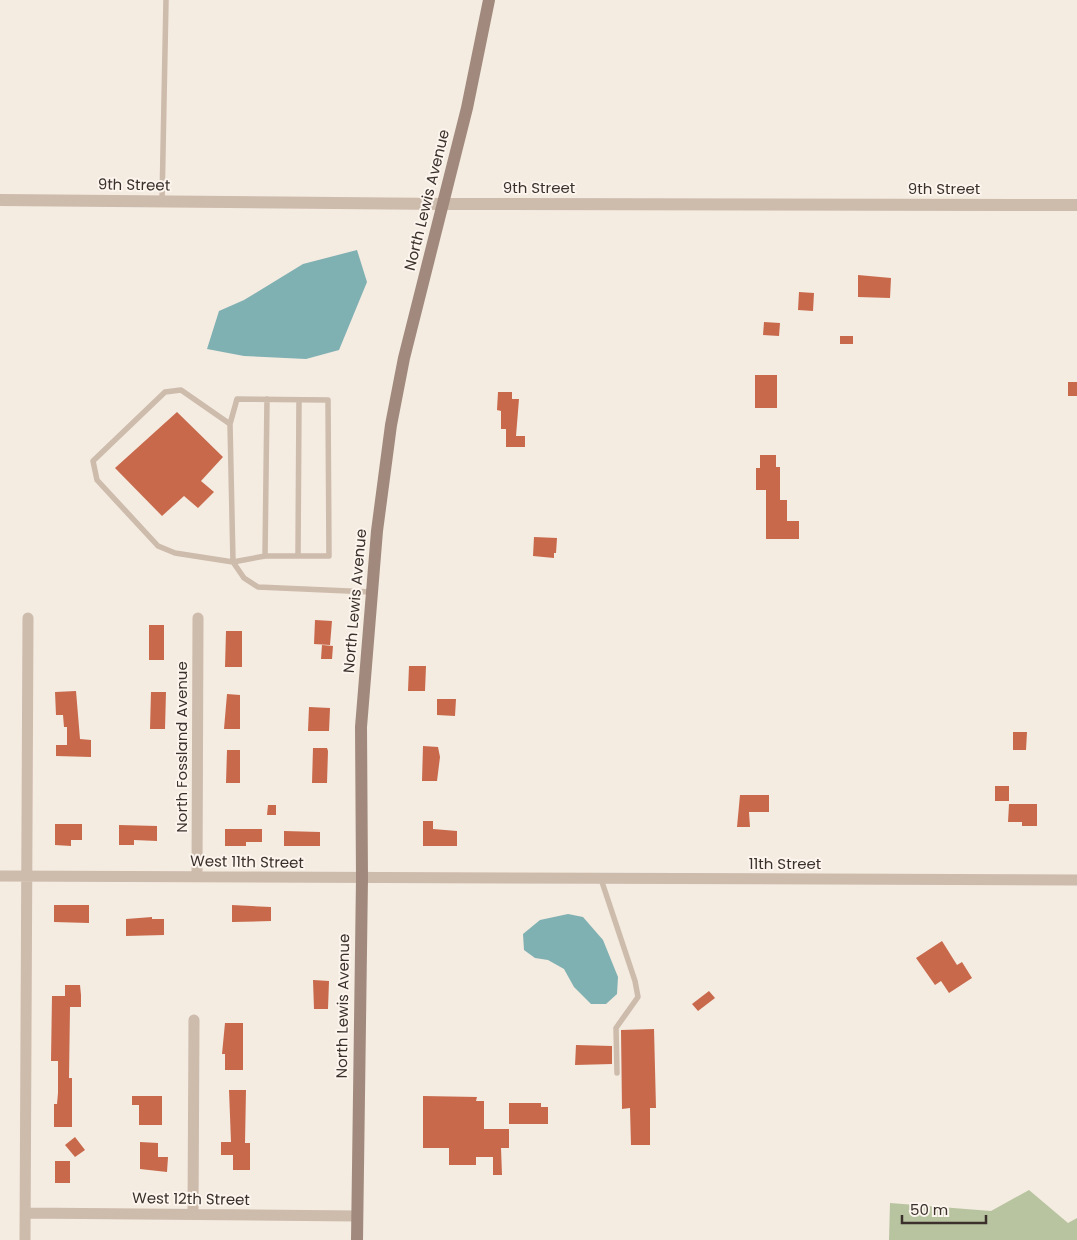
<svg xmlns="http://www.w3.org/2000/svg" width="1077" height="1240" viewBox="0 0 1077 1240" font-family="Poppins,sans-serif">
<rect width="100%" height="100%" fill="#f4ebe1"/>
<!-- green -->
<path fill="#b8c4a0" d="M 1029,1190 L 1068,1223 L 1077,1218 L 1077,1240 L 889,1240 L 890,1203 L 991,1211 Z"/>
<!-- water -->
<path fill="#7fb0b2" d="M 357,250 L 367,282 L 339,350 L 306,359 L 244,356 L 207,349 L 219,311 L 244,300 L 303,264 Z
M 568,914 L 583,917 L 603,940 L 618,977 L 617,994 L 606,1004 L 591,1004 L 574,987 L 564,969 L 548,960 L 535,958 L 524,950 L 523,934 L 540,920 Z"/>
<!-- building -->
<path fill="#c8694b" d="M 858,275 L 891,278 L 890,298 L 858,297 Z
M 799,292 L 814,293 L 813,311 L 798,310 Z
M 764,322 L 780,323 L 779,336 L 763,335 Z
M 840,336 L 853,336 L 853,344 L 840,344 Z
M 755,375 L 777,375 L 777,408 L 755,408 Z
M 1068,382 L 1077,382 L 1077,396 L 1068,396 Z
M 498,392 L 512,392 L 512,399 L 519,399 L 516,436 L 525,436 L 525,447 L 506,447 L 506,429 L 501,429 L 501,411 L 497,410 Z
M 177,412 L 223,457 L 201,481 L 214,492 L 198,508 L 184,496 L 162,516 L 115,468 Z
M 760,455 L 776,455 L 776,467 L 780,467 L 780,500 L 787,500 L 787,521 L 799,521 L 799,539 L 766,539 L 766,490 L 756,490 L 756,468 L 760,468 Z
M 534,537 L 557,538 L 556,553 L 554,553 L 554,558 L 533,556 Z
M 315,620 L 332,621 L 330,645 L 314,644 Z
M 149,625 L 164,625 L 164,660 L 149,660 Z
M 226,631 L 242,631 L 242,667 L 225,667 Z
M 322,645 L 333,646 L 332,659 L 321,659 Z
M 409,666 L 426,666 L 425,691 L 408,691 Z
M 76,691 L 80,739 L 91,740 L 91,757 L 56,756 L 56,745 L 67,745 L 67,727 L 64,727 L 63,715 L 56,715 L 55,692 Z
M 151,692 L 166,692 L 165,729 L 150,729 Z
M 227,694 L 240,695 L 240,729 L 224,729 Z
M 437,699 L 456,699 L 455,716 L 437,715 Z
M 309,707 L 330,708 L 329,731 L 308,731 Z
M 1013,732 L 1027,732 L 1026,750 L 1013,750 Z
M 423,746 L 438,747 L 440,757 L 437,781 L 422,781 Z
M 313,748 L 327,748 L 328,751 L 327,783 L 312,783 Z
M 227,750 L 240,750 L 240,783 L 226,783 Z
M 995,786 L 1009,786 L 1009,801 L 995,801 Z
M 740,795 L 769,795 L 769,812 L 749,812 L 750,827 L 737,827 Z
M 1009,804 L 1037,804 L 1037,826 L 1022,826 L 1022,822 L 1008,822 Z
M 268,805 L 276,805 L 276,815 L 267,815 Z
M 423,821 L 433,821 L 433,829 L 457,831 L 457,846 L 423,846 Z
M 55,824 L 82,824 L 82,840 L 71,840 L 71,846 L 55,845 Z
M 119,825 L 157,826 L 157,841 L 134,840 L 134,845 L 119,845 Z
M 225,829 L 262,829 L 262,842 L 246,842 L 246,846 L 225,846 Z
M 284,831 L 320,832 L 320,846 L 284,846 Z
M 54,905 L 89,905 L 89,923 L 54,922 Z
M 232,905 L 271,907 L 271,921 L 232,922 Z
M 152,917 L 152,919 L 164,919 L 164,935 L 126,936 L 126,919 Z
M 942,941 L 957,965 L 962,962 L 972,978 L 949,993 L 941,981 L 935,985 L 916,958 Z
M 313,980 L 329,981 L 328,1009 L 314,1009 Z
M 65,985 L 80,985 L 81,995 L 81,1007 L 70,1007 L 69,1078 L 72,1078 L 72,1127 L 54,1127 L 54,1104 L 57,1104 L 58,1093 L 58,1061 L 51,1061 L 52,996 L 65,996 Z
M 709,991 L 715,998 L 698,1011 L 692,1004 Z
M 225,1023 L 243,1023 L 243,1070 L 225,1070 L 225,1054 L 222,1054 Z
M 654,1029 L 656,1108 L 650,1108 L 650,1145 L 631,1145 L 630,1108 L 622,1109 L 621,1030 Z
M 576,1045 L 612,1046 L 612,1064 L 575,1065 Z
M 229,1090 L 246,1090 L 245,1143 L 250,1143 L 250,1170 L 233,1170 L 233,1155 L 221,1155 L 221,1142 L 231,1142 Z
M 132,1096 L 162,1096 L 162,1125 L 139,1125 L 139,1105 L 132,1105 Z
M 423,1096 L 477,1097 L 476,1101 L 484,1101 L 484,1129 L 509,1129 L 509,1148 L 501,1148 L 502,1175 L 493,1175 L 493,1157 L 476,1157 L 476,1165 L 449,1165 L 449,1148 L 423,1148 Z
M 509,1103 L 541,1103 L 541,1107 L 548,1107 L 548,1124 L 509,1124 Z
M 75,1137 L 85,1150 L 75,1157 L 65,1145 Z
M 140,1142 L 158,1143 L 158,1157 L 168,1157 L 167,1172 L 140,1169 Z
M 55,1161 L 70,1161 L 70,1183 L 55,1183 Z"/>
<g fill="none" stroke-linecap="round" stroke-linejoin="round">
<!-- service -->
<path stroke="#cdbbac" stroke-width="5.5" d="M 162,202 L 166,0
M 237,399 L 328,400 L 329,556 L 265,556 L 233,562 L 230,424 Z
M 230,424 L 181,390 L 165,392 L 93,461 L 97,480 L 158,546 L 175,553 L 233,562 L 244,578 L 258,587 L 371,592
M 265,556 L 267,399
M 298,556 L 299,400
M 601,879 L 635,981 L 638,997 L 616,1028 L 617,1073"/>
<!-- minor -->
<path stroke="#cdbbac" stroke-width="11" d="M 0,876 L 1077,880
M 197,876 L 198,618
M 25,1213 L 357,1216
M 193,1214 L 194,1020
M 25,1240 L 28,618"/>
<!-- tertiary -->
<path stroke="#cdbbac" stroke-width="12" d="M 0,200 L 443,204 L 1077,205"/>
<!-- secondary -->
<path stroke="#a18a7d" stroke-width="12" d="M 357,1240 L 362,878 L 361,727 L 377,531 L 391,425 L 404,358 L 467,108 L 489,0"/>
</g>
<g text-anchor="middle" stroke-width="4" stroke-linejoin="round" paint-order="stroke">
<!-- street labels -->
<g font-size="15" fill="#3b302b" stroke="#fbf5ee">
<text transform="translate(134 185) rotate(1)" y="5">9th Street</text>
<text x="539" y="193">9th Street</text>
<text x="944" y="194">9th Street</text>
<text transform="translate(427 200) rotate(-76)" y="5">North Lewis Avenue</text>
<text transform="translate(355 601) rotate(-85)" y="5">North Lewis Avenue</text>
<text transform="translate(182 747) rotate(-90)" y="5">North Fossland Avenue</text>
<text transform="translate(247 862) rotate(1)" y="5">West 11th Street</text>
<text x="785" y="869">11th Street</text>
<text transform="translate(343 1006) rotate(-89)" y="5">North Lewis Avenue</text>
<text transform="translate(191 1199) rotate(1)" y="5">West 12th Street</text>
</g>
</g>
<!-- scale -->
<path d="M902 1215v8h84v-8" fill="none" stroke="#3b302b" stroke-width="2.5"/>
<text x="910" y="1215" font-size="15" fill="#3b302b" stroke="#fbf5ee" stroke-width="4" paint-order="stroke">50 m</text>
</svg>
